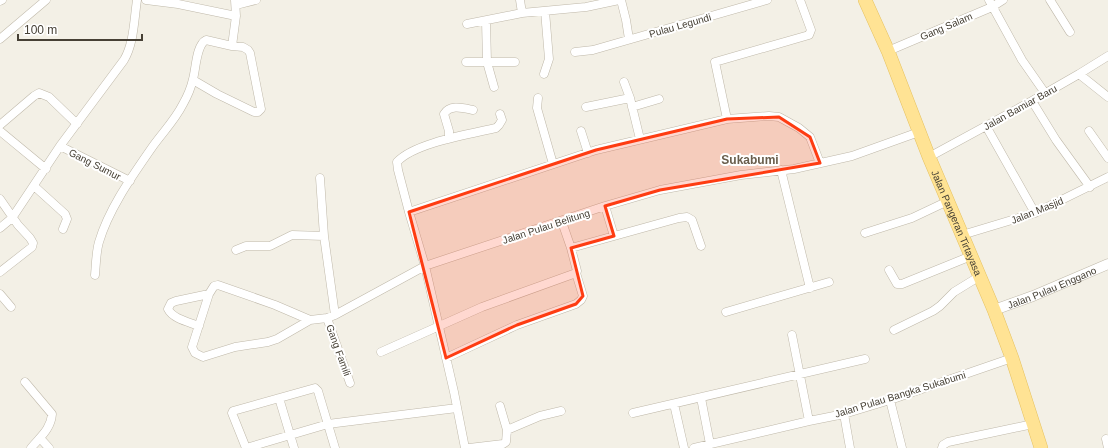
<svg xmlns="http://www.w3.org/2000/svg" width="1108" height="448" viewBox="0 0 1108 448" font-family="Arial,sans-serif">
<rect width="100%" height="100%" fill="#f3f0e6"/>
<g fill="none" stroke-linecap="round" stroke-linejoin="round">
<defs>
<path id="minor" d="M 146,0 L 178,4 L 236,16
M 520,0 L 522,13
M 621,0 L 626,20 L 629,39
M 989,0 L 1022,60 L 1045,93
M 1050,0 L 1070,32
M 0,1 L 2,0
M 236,5 L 256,0
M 486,21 L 487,62 L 494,87
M 467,24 L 522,13 L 586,7 L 619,0
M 0,39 L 46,0
M 232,46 L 236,16 L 235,0
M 888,51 L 992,7 L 1003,0
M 575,52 L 593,50 L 767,0
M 466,62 L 515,62
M 544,74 L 549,59 L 545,11
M 1079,74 L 1108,56
M 624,82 L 630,98 L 640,139
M 538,98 L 537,108 L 553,164
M 1032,101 L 1056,140 L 1090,187
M 586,107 L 630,98
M 632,107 L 659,99
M 727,119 L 715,62 L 809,35 L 811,30 L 800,0
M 0,125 L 34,96 L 39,93 L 49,97 L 77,124
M 986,126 L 1035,213
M 0,131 L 46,169
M 581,131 L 588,153
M 1089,131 L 1108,158
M 449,138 L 449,131 L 444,114 C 450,104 463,108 473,110
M 60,146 L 130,181
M 929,157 L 1032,101 L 1079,74 L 1108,97
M 781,170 L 810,288
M 320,178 L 324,236
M 34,186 L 65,214 L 67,219 L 63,229
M 0,199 L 18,225 L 30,238 L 33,243 L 32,247 L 0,272
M 605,206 L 614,236
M 409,212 L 596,150 L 727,119 L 769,116 L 779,117 L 799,128 L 810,137 L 820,163
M 0,228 L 12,218 L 60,146 L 124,60 C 134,43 134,20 137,0
M 865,233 L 912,218 L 948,201
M 962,235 L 1035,213 L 1108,177
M 571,248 L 679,218 L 687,217 L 692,220 L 701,246
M 236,250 L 246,246 L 270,246 L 292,235 L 324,236 L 335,315
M 889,270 L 897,284 L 902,284 L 971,256
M 95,275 C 96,264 96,252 99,242 C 109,208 133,175 153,146 C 163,132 175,120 183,104 C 187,97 191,88 193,79 C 196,69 196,45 206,40 L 232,46 L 243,47 L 248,50 L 250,53 L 261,109 L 258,112 L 254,112 L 217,94 L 193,80
M 0,294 L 11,307
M 209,294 L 192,347 L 195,353 L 203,357 L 235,347 L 268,342 L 277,339 L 310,320 L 327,318 L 335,315 L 425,266 L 605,206 L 660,190 L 741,175 L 794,169 L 852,156 L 919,132
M 726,312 L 829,282
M 327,318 L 350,383
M 199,326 C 189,322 173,319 168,309 L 171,303 L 176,301 L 209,294 L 214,286 L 218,285 L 275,305 L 310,320
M 894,330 L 933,311 L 940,306 L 954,292 L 980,276
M 792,335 L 809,421
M 381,352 L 482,307 L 576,273 L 577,271 L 571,248 L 562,222
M 446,358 L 517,325 L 576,304 L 581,300 L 583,296 L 576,273
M 25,382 L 52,414 C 51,429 40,437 31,448
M 279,398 L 294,448
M 701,398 L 710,444
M 890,400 L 902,448
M 674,404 L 684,448
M 633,413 L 865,359
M 844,414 L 850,448
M 507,430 L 540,416 L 561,411
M 40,438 L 49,448
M 1106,439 L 1108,448
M 246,448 L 328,424 L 457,408
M 246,448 L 232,413 L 233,411 L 315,388 L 318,391 L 335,448
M 465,448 L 454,392 L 425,266 L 409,212 L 398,170 L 397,162 C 414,143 470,134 496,128 L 499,125 L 502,120 L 500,114
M 469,448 L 503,444 L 506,442 L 507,430 L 500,406
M 694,448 L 809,421 L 844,414 L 890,400 L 1012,358
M 942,448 L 943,445 L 948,442 L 1033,424"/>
<g id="tertiary">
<path id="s1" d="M 994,310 L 1033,296 L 1108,264"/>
</g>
<g id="primary">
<path id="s2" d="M 865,0 L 888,51 L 929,157 L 994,310 L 1012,358 L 1041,448"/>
</g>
</defs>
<!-- minor casing -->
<use href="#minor" stroke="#bfb8a9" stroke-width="9"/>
<!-- tertiary casing -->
<use href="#tertiary" stroke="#bfb8a9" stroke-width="11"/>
<!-- primary casing -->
<use href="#primary" stroke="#e6c261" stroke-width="14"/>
<!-- minor -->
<use href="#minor" stroke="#fff" stroke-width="8"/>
<!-- tertiary -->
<use href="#tertiary" stroke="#fff" stroke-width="10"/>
<!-- primary -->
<use href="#primary" stroke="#ffe394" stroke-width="13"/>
</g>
<!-- marked area -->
<path fill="#fe3c12" fill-opacity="0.2" stroke="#fe3c12" stroke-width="3" stroke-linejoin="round" d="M 779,117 L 810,137 L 820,163 L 660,190 L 605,206 L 614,236 L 571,248 L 583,296 L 576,304 L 517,325 L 446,358 L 409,212 L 596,150 L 727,119 Z"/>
<g text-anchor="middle" stroke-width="4" stroke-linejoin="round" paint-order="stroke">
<!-- street labels -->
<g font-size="10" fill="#464035" stroke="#fff">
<text transform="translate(680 25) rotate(-16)" y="4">Pulau Legundi</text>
<text transform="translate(946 26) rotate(-23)" y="4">Gang Salam</text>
<text transform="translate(1020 107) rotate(-29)" y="4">Jalan Bamiar Baru</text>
<text transform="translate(95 164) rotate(27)" y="4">Gang Sumur</text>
<text transform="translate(1037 210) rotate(-22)" y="4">Jalan Masjid</text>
<text dy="4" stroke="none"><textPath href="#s2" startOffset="241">Jalan Pangeran Tirtayasa</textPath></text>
<text transform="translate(546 226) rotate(-18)" y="4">Jalan Pulau Belitung</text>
<text dy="4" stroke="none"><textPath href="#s1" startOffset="62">Jalan Pulau Enggano</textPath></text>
<text transform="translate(339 350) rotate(70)" y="4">Gang Famili</text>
<text transform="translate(900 394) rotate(-17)" y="4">Jalan Pulau Bangka Sukabumi</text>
</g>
<!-- quarter labels -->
<g font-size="12" font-weight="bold" fill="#695e4c" stroke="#fff">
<text x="750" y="164">Sukabumi</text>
</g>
</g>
<!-- scale -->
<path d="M18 34v6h124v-6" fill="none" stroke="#464035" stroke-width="2"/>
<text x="24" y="34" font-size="12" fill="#464035" stroke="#ffffff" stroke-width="3" paint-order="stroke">100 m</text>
</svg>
